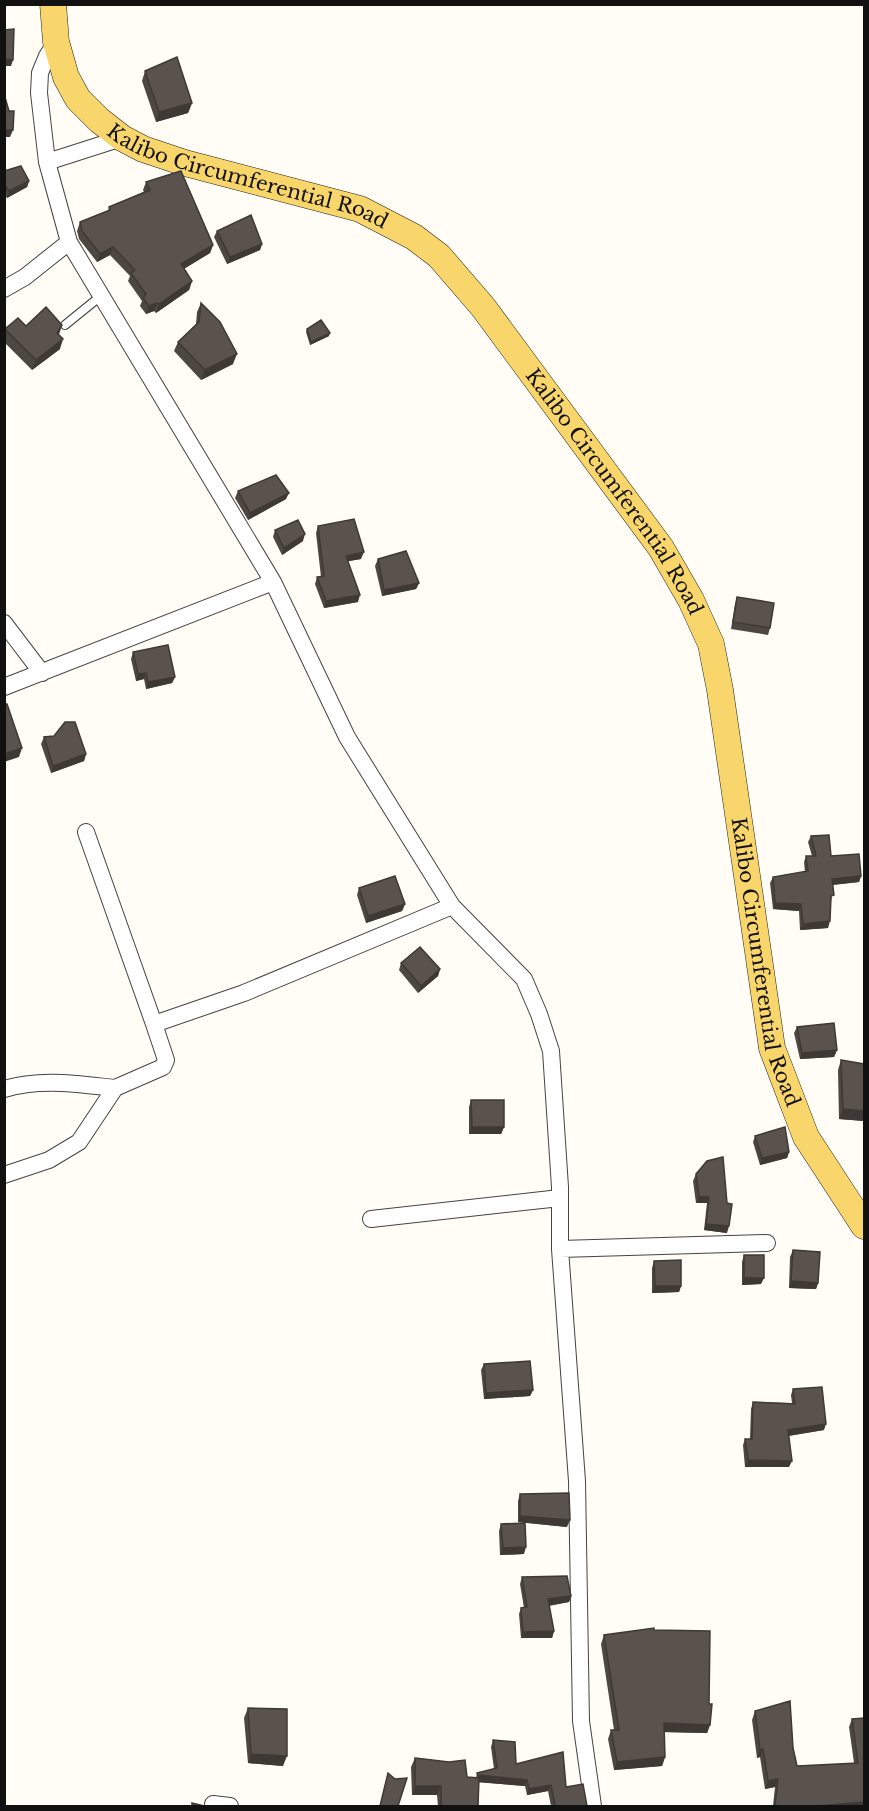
<svg xmlns="http://www.w3.org/2000/svg" width="869" height="1811" viewBox="0 0 869 1811" font-family="'Libre Baskerville',serif">
<rect width="100%" height="100%" fill="#fffdf5"/>
<g fill="none" stroke-linecap="round" stroke-linejoin="round">
<defs>
<path id="lane" d="M 65,325 L 102,295"/>
<path id="street" d="M 56,42 L 47,56 L 40,73 L 39,93 L 47,162 L 69,242 L 273,582 L 347,737 L 452,906 L 524,979 L 539,1014 L 551,1051 L 560,1187 L 560,1249 L 577,1481 L 581,1721 L 593,1806
M 47,162 L 122,138
M 4,289 L 25,277 L 69,242
M 4,623 L 42,673
M 4,687 L 273,582
M 86,832 L 154,1024
M 4,1089 C 41,1078 77,1084 115,1088
M 4,1175 L 49,1160 L 79,1142 L 115,1088 L 163,1067 L 166,1060 L 154,1024 L 244,993 L 452,906
M 371,1219 L 560,1198
M 560,1249 L 767,1243
M 213,1804 L 230,1806"/>
<g id="primary">
<path id="s1" d="M 53,4 L 56,42 L 66,77 L 78,99 L 99,120 L 122,138 L 143,149 L 185,163 L 360,209 L 414,237 L 439,256 L 483,307 L 661,548 L 691,600 L 711,644 L 720,690 L 772,1048 L 806,1137 L 864,1226"/>
</g>
</defs>
<!-- lane casing -->
<use href="#lane" stroke="#444" stroke-width="10"/>
<!-- street casing -->
<use href="#street" stroke="#444" stroke-width="18"/>
<!-- primary casing -->
<use href="#primary" stroke="#222" stroke-width="27"/>
<!-- lane -->
<use href="#lane" stroke="#fff" stroke-width="8"/>
<!-- street -->
<use href="#street" stroke="#fff" stroke-width="16"/>
<!-- primary -->
<use href="#primary" stroke="#f9d66b" stroke-width="26"/>
</g>
<!-- wall -->
<path fill="#4d4742" d="M 145,71 L 192,103 L 188,113 L 156,122 L 142,81 Z
M 4,171 L 29,181 L 27,187 L 7,198 L 4,194 Z
M 146,182 L 213,245 L 210,253 L 184,269 L 192,281 L 189,290 L 156,313 L 154,311 L 146,314 L 140,306 L 142,301 L 128,281 L 130,276 L 110,255 L 97,262 L 79,239 L 77,231 L 80,222 L 108,211 L 109,207 L 144,192 L 143,190 Z
M 217,231 L 262,244 L 260,250 L 227,264 L 214,237 Z
M 201,303 L 233,364 L 201,380 L 174,351 L 178,342 L 196,324 L 197,312 Z
M 62,325 L 59,335 L 60,349 L 32,370 L 4,342 L 5,329 L 26,326 Z
M 307,329 L 329,336 L 310,345 L 306,332 Z
M 238,491 L 286,499 L 248,520 L 235,498 Z
M 318,526 L 361,559 L 348,561 L 358,602 L 324,608 L 315,584 L 317,577 L 321,577 L 316,533 Z
M 275,530 L 303,541 L 282,555 L 273,537 Z
M 378,559 L 419,583 L 416,589 L 382,596 L 375,566 Z
M 737,597 L 770,628 L 768,635 L 731,629 L 735,604 Z
M 133,652 L 175,677 L 172,683 L 146,689 L 144,679 L 136,681 L 131,659 Z
M 44,737 L 86,754 L 84,761 L 51,773 L 41,744 Z
M 811,836 L 831,856 L 861,876 L 859,882 L 833,885 L 828,928 L 800,930 L 799,911 L 773,909 L 770,883 L 773,877 L 805,872 L 804,862 L 806,856 L 812,856 L 808,842 Z
M 359,888 L 405,904 L 402,911 L 366,923 L 357,895 Z
M 401,963 L 440,969 L 438,976 L 418,993 L 399,970 Z
M 797,1027 L 837,1050 L 834,1057 L 800,1059 L 794,1033 Z
M 841,1060 L 864,1064 L 864,1121 L 839,1119 L 838,1070 Z
M 471,1100 L 504,1127 L 501,1134 L 469,1134 L 469,1107 Z
M 755,1136 L 789,1152 L 787,1158 L 760,1165 L 753,1142 Z
M 696,1174 L 727,1233 L 704,1230 L 707,1203 L 696,1203 L 693,1181 Z
M 793,1250 L 818,1283 L 816,1289 L 789,1288 L 790,1257 Z
M 744,1255 L 761,1284 L 742,1285 L 742,1262 Z
M 654,1261 L 681,1286 L 679,1292 L 652,1293 L 652,1268 Z
M 484,1364 L 533,1390 L 530,1396 L 484,1399 L 481,1370 Z
M 793,1389 L 824,1430 L 789,1436 L 789,1467 L 745,1467 L 743,1445 L 745,1439 L 750,1439 L 751,1409 L 753,1402 L 792,1403 L 791,1395 Z
M 520,1494 L 567,1527 L 518,1522 L 518,1501 Z
M 501,1524 L 524,1554 L 500,1555 L 499,1531 Z
M 522,1577 L 571,1596 L 569,1602 L 549,1606 L 554,1631 L 552,1638 L 521,1638 L 519,1614 L 521,1608 L 524,1608 L 520,1584 Z
M 654,1630 L 709,1704 L 710,1725 L 707,1733 L 664,1732 L 665,1757 L 662,1766 L 614,1770 L 608,1739 L 611,1730 L 614,1730 L 601,1644 L 604,1635 Z
M 248,1708 L 283,1766 L 248,1763 L 244,1718 Z
M 755,1711 L 793,1748 L 797,1766 L 854,1763 L 849,1727 L 852,1719 L 864,1806 L 773,1806 L 775,1787 L 765,1789 L 760,1757 L 757,1758 L 752,1720 Z
M 493,1740 L 516,1764 L 566,1787 L 587,1806 L 551,1806 L 548,1791 L 527,1795 L 525,1786 L 479,1782 L 478,1806 L 438,1806 L 437,1795 L 412,1795 L 411,1767 L 415,1758 L 467,1777 L 476,1778 L 477,1773 L 494,1769 L 491,1747 Z"/>
<!-- shaded-wall -->
<path fill="#3f3936" d="M 4,59 L 13,60 L 11,66 L 4,66 Z
M 192,103 L 188,113 L 156,122 L 159,112 Z
M 4,130 L 13,130 L 10,137 L 4,137 Z
M 29,181 L 27,187 L 7,198 L 9,191 Z
M 262,244 L 260,250 L 227,264 L 230,257 Z
M 213,245 L 210,253 L 178,272 L 181,264 Z
M 113,247 L 110,255 L 97,262 L 100,254 Z
M 192,281 L 189,290 L 156,313 L 159,304 Z
M 157,303 L 154,311 L 146,314 L 149,306 Z
M 330,333 L 329,336 L 310,345 L 311,342 Z
M 63,339 L 60,349 L 32,370 L 36,360 Z
M 237,354 L 233,364 L 201,380 L 205,370 Z
M 289,493 L 286,499 L 248,520 L 250,513 Z
M 305,534 L 303,541 L 282,555 L 284,548 Z
M 364,552 L 361,559 L 344,562 L 346,556 Z
M 419,583 L 416,589 L 382,596 L 384,590 Z
M 360,595 L 358,602 L 324,608 L 326,601 Z
M 146,673 L 144,679 L 136,681 L 138,674 Z
M 175,677 L 172,683 L 146,689 L 148,682 Z
M 22,748 L 19,757 L 4,762 L 4,754 Z
M 86,754 L 84,761 L 51,773 L 53,766 Z
M 861,876 L 859,882 L 830,885 L 832,879 Z
M 775,903 L 801,904 L 799,911 L 773,909 Z
M 405,904 L 402,911 L 366,923 L 368,916 Z
M 830,921 L 828,928 L 800,930 L 803,924 Z
M 440,969 L 438,976 L 418,993 L 421,986 Z
M 837,1050 L 834,1057 L 800,1059 L 802,1053 Z
M 843,1109 L 864,1111 L 864,1121 L 839,1119 Z
M 472,1127 L 504,1127 L 501,1134 L 469,1134 Z
M 789,1152 L 787,1158 L 760,1165 L 762,1158 Z
M 699,1197 L 709,1197 L 707,1203 L 696,1203 Z
M 706,1224 L 729,1226 L 727,1233 L 704,1230 Z
M 744,1278 L 764,1278 L 761,1284 L 742,1285 Z
M 791,1281 L 818,1283 L 816,1289 L 789,1288 Z
M 655,1286 L 681,1286 L 679,1292 L 652,1293 Z
M 533,1390 L 530,1396 L 484,1399 L 486,1393 Z
M 826,1424 L 824,1430 L 786,1436 L 788,1430 Z
M 748,1460 L 792,1461 L 789,1467 L 745,1467 Z
M 520,1516 L 570,1520 L 567,1527 L 518,1522 Z
M 526,1547 L 524,1554 L 500,1555 L 503,1548 Z
M 571,1596 L 569,1602 L 545,1606 L 548,1599 Z
M 554,1631 L 552,1638 L 521,1638 L 523,1632 Z
M 664,1723 L 710,1725 L 707,1733 L 661,1732 Z
M 763,1749 L 760,1757 L 757,1758 L 760,1750 Z
M 251,1754 L 287,1756 L 283,1766 L 248,1763 Z
M 665,1757 L 662,1766 L 614,1770 L 617,1762 Z
M 478,1775 L 527,1780 L 525,1786 L 475,1782 Z
M 778,1779 L 775,1787 L 765,1789 L 768,1781 Z
M 551,1785 L 548,1791 L 527,1795 L 529,1789 Z
M 415,1786 L 441,1786 L 437,1795 L 412,1795 Z
M 864,1802 L 864,1806 L 819,1806 Z"/>
<!-- building -->
<path fill="#5a524d" stroke="#3f3936" stroke-width="1.5" d="M 14,29 L 13,60 L 4,59 L 4,30 Z
M 177,57 L 192,103 L 159,112 L 145,71 Z
M 4,94 L 9,111 L 14,111 L 13,130 L 4,130 Z
M 21,166 L 29,181 L 9,191 L 6,187 L 4,188 L 4,171 Z
M 181,171 L 213,245 L 181,264 L 192,281 L 159,304 L 157,303 L 149,306 L 143,298 L 146,294 L 131,273 L 135,270 L 113,247 L 100,254 L 82,231 L 80,222 L 110,210 L 109,207 L 150,190 L 146,182 Z
M 251,215 L 262,244 L 230,257 L 217,231 Z
M 201,303 L 220,322 L 237,354 L 205,370 L 178,342 L 199,322 Z
M 46,307 L 62,325 L 57,333 L 63,339 L 36,360 L 5,329 L 18,318 L 26,326 Z
M 321,320 L 330,333 L 311,342 L 307,329 Z
M 276,475 L 289,493 L 250,513 L 238,491 Z
M 354,519 L 364,552 L 346,556 L 360,595 L 326,601 L 317,577 L 324,576 L 318,526 Z
M 298,520 L 305,534 L 284,548 L 275,530 Z
M 406,551 L 419,583 L 384,590 L 378,559 Z
M 737,597 L 774,603 L 770,628 L 733,622 Z
M 168,645 L 175,677 L 148,682 L 146,673 L 138,674 L 133,652 Z
M 4,704 L 7,704 L 22,748 L 4,754 Z
M 65,722 L 75,722 L 86,754 L 53,766 L 44,737 L 54,736 Z
M 829,835 L 831,856 L 859,854 L 861,876 L 832,879 L 834,895 L 831,896 L 830,921 L 803,924 L 801,904 L 775,903 L 773,877 L 808,871 L 806,856 L 816,856 L 811,836 Z
M 395,876 L 405,904 L 368,916 L 359,888 Z
M 420,947 L 440,969 L 421,986 L 401,963 Z
M 834,1023 L 837,1050 L 802,1053 L 797,1027 Z
M 841,1060 L 864,1064 L 864,1111 L 843,1109 Z
M 471,1100 L 504,1100 L 504,1127 L 472,1127 Z
M 785,1127 L 789,1152 L 762,1158 L 755,1136 Z
M 723,1157 L 727,1203 L 732,1204 L 729,1226 L 706,1224 L 709,1197 L 699,1197 L 696,1174 L 707,1161 Z
M 793,1250 L 820,1252 L 818,1283 L 791,1281 Z
M 744,1255 L 764,1255 L 764,1278 L 744,1278 Z
M 681,1260 L 681,1286 L 655,1286 L 654,1261 Z
M 530,1361 L 533,1390 L 486,1393 L 484,1364 Z
M 822,1387 L 826,1424 L 788,1430 L 792,1461 L 748,1460 L 745,1439 L 752,1439 L 753,1402 L 795,1404 L 793,1389 Z
M 569,1493 L 570,1520 L 520,1516 L 520,1494 Z
M 525,1523 L 526,1547 L 503,1548 L 501,1524 Z
M 567,1576 L 571,1596 L 548,1599 L 554,1631 L 523,1632 L 521,1608 L 527,1607 L 522,1577 Z
M 654,1628 L 654,1630 L 710,1631 L 709,1704 L 712,1704 L 710,1725 L 664,1723 L 665,1757 L 617,1762 L 611,1730 L 619,1730 L 604,1635 Z
M 790,1701 L 793,1748 L 797,1766 L 858,1763 L 852,1719 L 864,1718 L 864,1802 L 819,1806 L 775,1806 L 778,1779 L 768,1781 L 763,1749 L 760,1750 L 755,1711 Z
M 248,1708 L 287,1709 L 287,1756 L 251,1754 Z
M 493,1740 L 515,1742 L 516,1764 L 563,1752 L 566,1787 L 583,1784 L 587,1806 L 555,1806 L 551,1785 L 529,1789 L 527,1780 L 478,1775 L 477,1773 L 497,1768 Z
M 415,1758 L 449,1762 L 465,1760 L 467,1777 L 479,1778 L 478,1806 L 441,1806 L 441,1786 L 415,1786 Z
M 388,1773 L 395,1779 L 407,1778 L 398,1806 L 380,1806 Z
M 192,1803 L 204,1806 L 192,1806 Z"/>
<g text-anchor="middle" stroke-width="6" stroke-linejoin="round" paint-order="stroke">
<!-- street labels -->
<g font-size="20" fill="#111" stroke="#fff">
<text dy="7" stroke="none"><textPath href="#s1" startOffset="290">Kalibo Circumferential Road</textPath></text>
<text dy="7" stroke="none"><textPath href="#s1" startOffset="794">Kalibo Circumferential Road</textPath></text>
<text dy="7" stroke="none"><textPath href="#s1" startOffset="1298">Kalibo Circumferential Road</textPath></text>
</g>
</g>
<!-- border -->
<rect width="869" height="1811" fill="none" stroke="#111111" stroke-width="12"/>
</svg>
